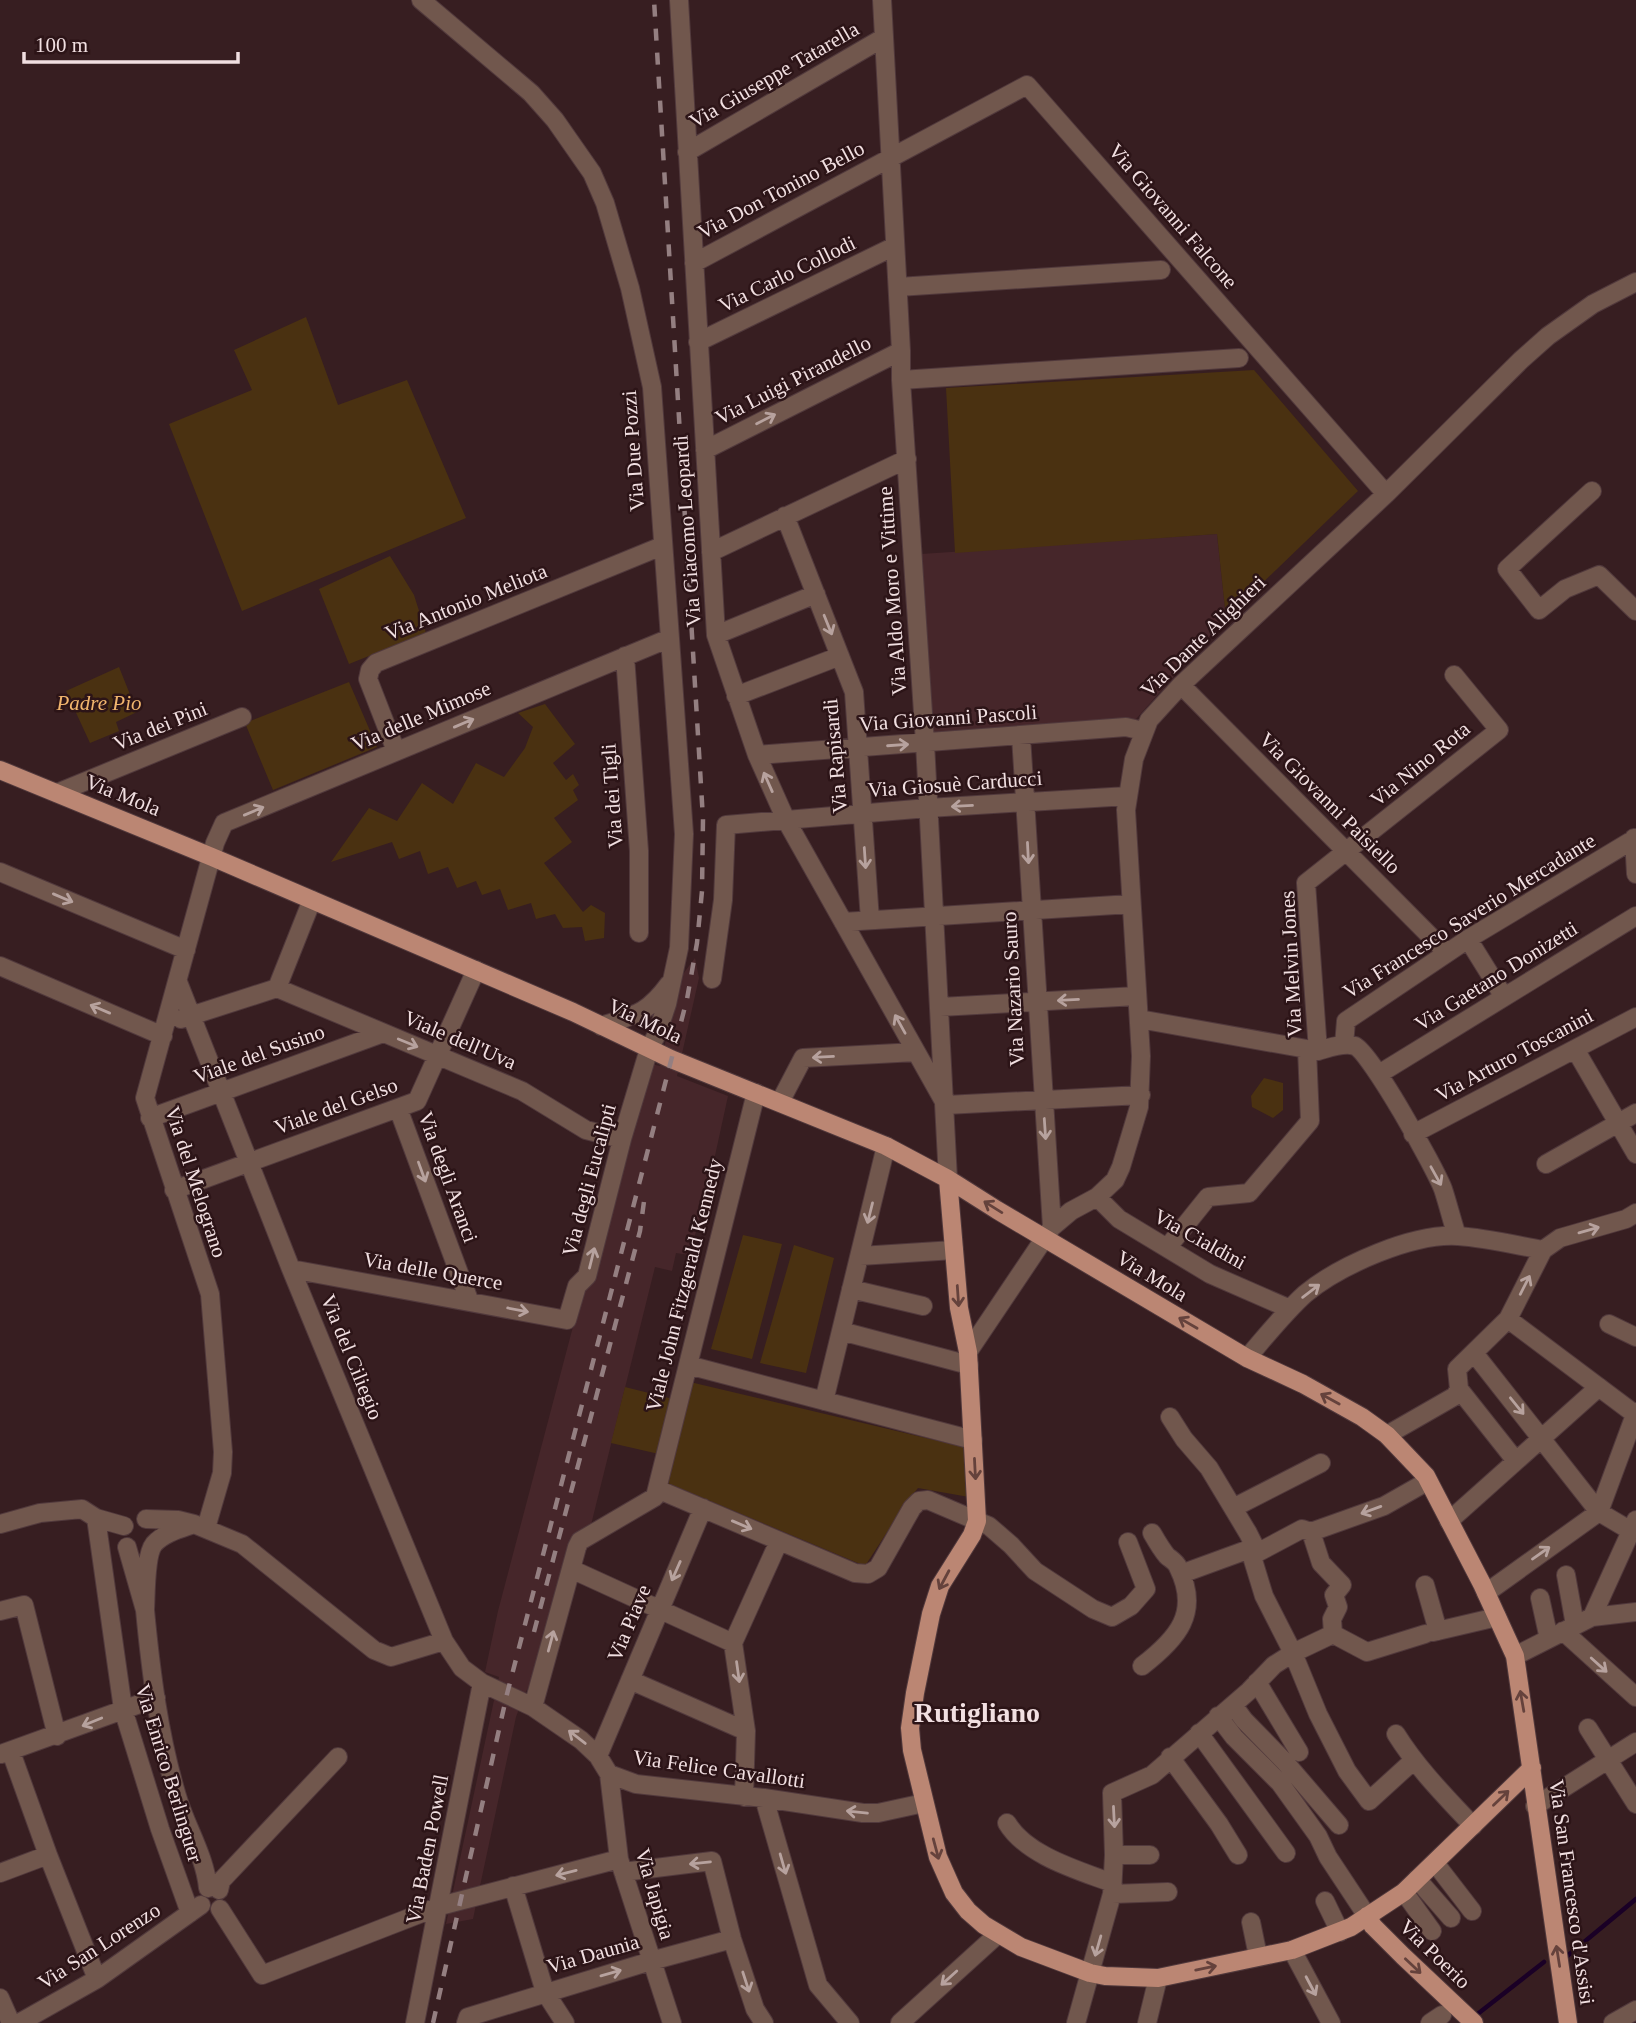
<svg xmlns="http://www.w3.org/2000/svg" width="1636" height="2023" viewBox="0 0 1636 2023" font-family="Georgia,serif">
<rect width="100%" height="100%" fill="#371e21"/>
<!-- built -->
<path fill="#46262a" d="M 1217,534 L 1226,618 L 1136,719 L 932,737 L 921,554 Z
M 695,958 L 699,978 L 677,1076 L 728,1096 L 713,1165 L 690,1255 L 676,1253 L 672,1271 L 655,1267 L 589,1533 L 571,1538 L 537,1672 L 524,1695 L 516,1717 L 473,1919 L 446,1924 L 499,1677 L 485,1672 L 498,1611 L 580,1300 L 583,1289 L 591,1285 L 651,1064 L 660,1066 L 680,978 Z"/>
<!-- green -->
<path fill="#4a3111" d="M 306,317 L 338,405 L 407,380 L 466,518 L 242,611 L 169,424 L 252,390 L 234,350 Z
M 1254,370 L 1358,491 L 1226,618 L 1217,534 L 955,553 L 946,388 Z
M 390,556 L 414,595 L 426,633 L 349,664 L 319,589 Z
M 119,667 L 137,712 L 116,722 L 119,731 L 90,743 L 66,691 Z
M 349,682 L 377,747 L 273,790 L 245,723 Z
M 545,704 L 575,744 L 553,763 L 566,780 L 573,774 L 579,785 L 573,790 L 578,800 L 554,818 L 572,842 L 544,863 L 583,912 L 591,905 L 605,913 L 604,938 L 585,941 L 582,927 L 563,928 L 555,914 L 536,919 L 531,903 L 508,910 L 500,889 L 482,895 L 476,881 L 457,888 L 448,867 L 428,874 L 420,851 L 399,859 L 392,842 L 331,862 L 369,808 L 397,821 L 422,783 L 453,804 L 476,763 L 504,777 L 525,748 L 533,727 L 518,713 Z
M 1264,1078 L 1283,1083 L 1283,1110 L 1273,1118 L 1252,1107 L 1251,1096 Z
M 743,1235 L 782,1244 L 752,1359 L 711,1349 Z
M 794,1245 L 834,1258 L 806,1373 L 760,1363 Z
M 690,1382 L 968,1448 L 969,1497 L 918,1488 L 908,1500 L 865,1566 L 665,1482 Z
M 625,1387 L 673,1399 L 659,1454 L 611,1443 Z"/>
<g fill="none" stroke-linecap="round" stroke-linejoin="round">
<!-- stream -->
<path stroke="#1a0026" stroke-width="4.5" d="M 1566,1957 L 1636,1899
M 1475,2016 L 1544,1962"/>
<defs>
<path id="minor" d="M 679,0 L 716,635 L 757,755 L 786,820 L 946,1105 L 1141,1095
M 882,0 L 901,351 L 901,380 L 925,743 L 948,1179
M 687,152 L 883,38
M 694,263 L 1027,85 L 1386,494
M 898,287 L 1161,270
M 698,342 L 895,246
M 901,380 L 1239,358
M 705,450 L 901,351
M 1592,491 L 1507,569 L 1539,610 L 1565,589 L 1599,575 L 1636,611
M 785,516 L 854,692 L 870,920
M 711,552 L 907,459
M 716,635 L 816,594
M 625,656 L 639,851 L 639,933
M 1181,685 L 1447,953
M 736,696 L 840,656
M 396,751 L 368,679 L 370,670 L 376,663 L 662,546
M 757,755 L 1126,727 L 1143,731
M 57,793 L 242,717
M 1634,838 L 1636,874
M 0,872 L 186,950
M 843,922 L 1131,904
M 1468,939 L 1504,997
M 0,966 L 163,1036
M 712,979 L 723,900 L 726,825 L 928,808 L 1128,796
M 178,982 L 291,1269 L 444,1641 L 462,1668 L 482,1683 L 533,1707 L 581,1740 L 598,1756 L 609,1774 L 636,1784 L 764,1798 L 863,1813 L 878,1813 L 924,1803
M 277,988 L 522,1091 L 586,1130 L 622,1139
M 940,1007 L 1137,996
M 181,1019 L 277,988 L 312,900
M 1139,1019 L 1318,1051 C 1329,1048 1344,1042 1355,1046 C 1371,1053 1435,1168 1443,1189 C 1448,1204 1452,1221 1457,1236
M 601,1026 C 635,1015 647,1014 669,984
M 1344,1045 L 1346,1021 L 1468,939 L 1636,838
M 1575,1049 L 1636,1154
M 1318,1051 L 1306,883 L 1499,730 L 1454,675
M 1379,1074 L 1636,916
M 780,1102 L 803,1058 L 916,1052
M 398,1108 L 469,1300
M 150,1118 L 383,1033
M 1413,1134 L 1636,1017
M 1546,1164 L 1636,1113
M 174,1190 L 417,1101 L 476,970
M 1097,1197 L 1119,1219 L 1210,1274 L 1290,1309
M 1052,1227 L 1071,1211 L 1097,1197 L 1115,1180 L 1121,1167 L 1139,1107 L 1141,1056 L 1126,810 L 1134,759 L 1149,720 L 1181,685 L 1386,494 L 1521,360 L 1548,336 L 1593,304 L 1636,282
M 1167,1248 L 1208,1197 L 1249,1193 L 1310,1121 L 1307,1049
M 860,1256 L 954,1250
M 291,1269 L 567,1320 L 577,1286 L 587,1276 L 622,1139 L 649,1049 L 657,1034 L 667,1004 L 679,948 L 684,834 L 652,387 L 630,288 L 605,203 L 592,173 L 555,120 L 531,93 L 421,0
M 851,1289 L 923,1306
M 1508,1319 L 1636,1415
M 1609,1324 L 1636,1337
M 841,1331 L 969,1365
M 968,1352 L 1052,1227 L 1021,736
M 1474,1353 L 1599,1512 L 1631,1531
M 1247,1358 C 1266,1336 1284,1313 1305,1294 C 1340,1265 1413,1233 1458,1236 C 1486,1238 1515,1245 1543,1250
M 688,1365 L 973,1440
M 1459,1389 L 1516,1461
M 824,1401 L 886,1146
M 1170,1417 L 1184,1439 L 1209,1468 L 1248,1533 L 1255,1547 L 1253,1560 L 1264,1596 L 1293,1653 L 1318,1714 L 1347,1771 L 1369,1801 L 1413,1761
M 1387,1435 L 1455,1396 L 1459,1389 L 1457,1369 L 1508,1319 L 1543,1250 L 1560,1238 L 1626,1219 L 1636,1213
M 657,1489 L 855,1573 L 868,1574 L 878,1568 L 912,1508 L 919,1501 L 928,1500 L 989,1526 L 1011,1545 L 1035,1571 L 1093,1609 L 1112,1617 L 1131,1606 L 1146,1589 L 1128,1542
M 1233,1508 L 1321,1463
M 96,1518 L 123,1709 L 160,1829 L 190,1913
M 1449,1521 L 1599,1387
M 0,1524 L 40,1513 L 82,1509 L 96,1518 L 124,1526
M 194,1524 L 242,1544 L 374,1650 L 391,1657 L 444,1641
M 206,1528 L 222,1473 L 223,1452 L 210,1294 L 145,1098 L 215,843 L 224,823 L 670,638
M 1311,1532 L 1384,1506 L 1428,1481
M 1311,1532 L 1321,1563 L 1342,1585 L 1334,1595 L 1338,1607 L 1332,1619 L 1333,1634
M 127,1547 L 145,1610 C 146,1595 145,1555 154,1544 C 164,1533 180,1529 194,1524 L 178,1520 L 146,1519
M 1255,1554 L 1302,1529 L 1311,1532
M 571,1569 L 733,1643
M 1181,1574 L 1255,1547
M 1566,1575 L 1575,1625
M 1425,1585 L 1438,1631
M 1486,1593 L 1599,1512 L 1636,1412
M 1540,1598 L 1549,1639
M 145,1610 C 151,1673 159,1736 177,1796 C 186,1827 205,1856 208,1888
M 0,1611 L 24,1605 L 57,1736
M 1592,1617 L 1636,1520
M 1563,1631 L 1636,1697
M 1433,1632 L 1497,1617
M 1515,1656 L 1592,1617 L 1636,1612
M 1142,1666 C 1177,1639 1201,1613 1178,1567 C 1176,1562 1172,1560 1167,1556 C 1161,1549 1156,1540 1152,1533
M 630,1680 L 746,1731
M 1257,1682 L 1299,1752
M 1233,1705 L 1244,1720 L 1285,1762 L 1339,1825
M 533,1707 L 577,1547 L 580,1541 L 655,1497 L 756,1093
M 1218,1716 L 1234,1737 L 1280,1783 L 1318,1836 L 1328,1857 L 1367,1916
M 1588,1728 L 1636,1804
M 1199,1733 L 1286,1853
M 1396,1734 C 1418,1769 1445,1796 1473,1826
M 11,1752 L 48,1855 L 97,1979
M 1,1754 L 156,1698
M 598,1756 L 703,1508
M 1170,1757 L 1219,1824 L 1238,1855
M 609,1774 L 619,1859 L 672,2023
M 744,1797 L 746,1731 L 733,1643 L 779,1541
M 764,1798 L 818,1985 L 850,2023
M 1535,1806 L 1636,1742
M 1007,1823 C 1027,1856 1078,1870 1112,1883
M 1114,1855 L 1150,1855
M 1435,1863 L 1472,1911
M 623,1872 L 712,1861 L 732,1939 L 755,2009 L 764,2023
M 0,1873 L 48,1855
M 1417,1879 L 1451,1918
M 513,1886 L 545,1992 L 565,2023
M 219,1890 L 221,1881 L 338,1757
M 1404,1892 L 1432,1931
M 1112,1894 L 1168,1892
M 1325,1901 L 1340,1932
M 220,1909 L 262,1975 L 440,1906 L 619,1859
M 1251,1922 L 1258,1956
M 1292,1950 L 1331,2023
M 0,1998 L 11,2023
M 19,2023 L 97,1979 L 201,1905
M 415,2023 L 482,1683
M 466,2023 L 468,2017 L 651,1961 L 732,1939
M 900,2023 L 998,1934
M 1076,2023 L 1112,1894 L 1114,1855 L 1112,1793 L 1152,1775 L 1249,1691 L 1274,1665 L 1293,1653 L 1333,1634 L 1367,1652 L 1425,1634
M 1147,2023 L 1158,1978
M 1430,2023 L 1442,2015
M 1613,2023 L 1636,2010"/>
<path id="major" d="M 0,770 L 212,857 L 573,1012 L 671,1059 L 886,1146 L 948,1179 L 997,1210 L 1247,1358 L 1303,1384 L 1362,1417 L 1387,1435 L 1426,1476 L 1482,1584 L 1515,1656 L 1568,2023
M 948,1179 L 959,1308 L 968,1352 L 977,1521 L 972,1535 L 940,1586 L 931,1614 L 915,1693 L 910,1728 L 912,1750 L 938,1857 L 954,1893 L 968,1911 L 984,1925 L 1021,1947 L 1090,1973 L 1105,1976 L 1158,1978 L 1292,1950 L 1351,1927 L 1404,1892 L 1532,1768
M 1367,1916 L 1373,1926 L 1403,1956 L 1474,2023"/>
</defs>
<!-- minor casing -->
<use href="#minor" stroke="#51393c" stroke-width="20"/>
<!-- major casing -->
<use href="#major" stroke="#51393c" stroke-width="20"/>
<!-- minor -->
<use href="#minor" stroke="#71574d" stroke-width="18"/>
<!-- major -->
<use href="#major" stroke="#bb8673" stroke-width="18"/>
<!-- rail -->
<path stroke="#947f81" stroke-width="4.5" stroke-dasharray="12 12" stroke-linecap="butt" d="M 534,1632 L 640,1231 L 645,1194
M 433,2023 L 507,1694 L 687,999 L 697,943 L 702,891 L 703,819 L 654,0"/>
</g>
<!-- one-way arrows -->
<defs><path id="oneway-shaft" d="M-6 0H5M1.5-3L5.5 0L1.5 3" fill="none" stroke-width="1.6" stroke-linecap="round" stroke-linejoin="round" transform="scale(1.75)"/></defs>
<g stroke="#b7a29e">
<use href="#oneway-shaft" transform="translate(766 419) rotate(-27)"/>
<use href="#oneway-shaft" transform="translate(828 625) rotate(68)"/>
<use href="#oneway-shaft" transform="translate(464 723) rotate(-23)"/>
<use href="#oneway-shaft" transform="translate(898 745) rotate(-4)"/>
<use href="#oneway-shaft" transform="translate(768 782) rotate(-114)"/>
<use href="#oneway-shaft" transform="translate(962 806) rotate(177)"/>
<use href="#oneway-shaft" transform="translate(254 811) rotate(-23)"/>
<use href="#oneway-shaft" transform="translate(1028 853) rotate(87)"/>
<use href="#oneway-shaft" transform="translate(865 858) rotate(86)"/>
<use href="#oneway-shaft" transform="translate(63 898) rotate(23)"/>
<use href="#oneway-shaft" transform="translate(1068 1000) rotate(177)"/>
<use href="#oneway-shaft" transform="translate(100 1009) rotate(-157)"/>
<use href="#oneway-shaft" transform="translate(900 1024) rotate(-119)"/>
<use href="#oneway-shaft" transform="translate(408 1043) rotate(22)"/>
<use href="#oneway-shaft" transform="translate(823 1057) rotate(177)"/>
<use href="#oneway-shaft" transform="translate(1045 1129) rotate(86)"/>
<use href="#oneway-shaft" transform="translate(422 1172) rotate(70)"/>
<use href="#oneway-shaft" transform="translate(1436 1176) rotate(61)"/>
<use href="#oneway-shaft" transform="translate(870 1213) rotate(104)"/>
<use href="#oneway-shaft" transform="translate(1589 1230) rotate(-16)"/>
<use href="#oneway-shaft" transform="translate(592 1258) rotate(-76)"/>
<use href="#oneway-shaft" transform="translate(1525 1285) rotate(-63)"/>
<use href="#oneway-shaft" transform="translate(1311 1291) rotate(-37)"/>
<use href="#oneway-shaft" transform="translate(518 1310) rotate(11)"/>
<use href="#oneway-shaft" transform="translate(1517 1406) rotate(51)"/>
<use href="#oneway-shaft" transform="translate(1371 1510) rotate(160)"/>
<use href="#oneway-shaft" transform="translate(742 1525) rotate(23)"/>
<use href="#oneway-shaft" transform="translate(1541 1553) rotate(-35)"/>
<use href="#oneway-shaft" transform="translate(676 1571) rotate(114)"/>
<use href="#oneway-shaft" transform="translate(551 1641) rotate(-75)"/>
<use href="#oneway-shaft" transform="translate(1599 1665) rotate(42)"/>
<use href="#oneway-shaft" transform="translate(738 1672) rotate(82)"/>
<use href="#oneway-shaft" transform="translate(92 1722) rotate(158)"/>
<use href="#oneway-shaft" transform="translate(577 1737) rotate(-142)"/>
<use href="#oneway-shaft" transform="translate(857 1812) rotate(-174)"/>
<use href="#oneway-shaft" transform="translate(1114 1817) rotate(87)"/>
<use href="#oneway-shaft" transform="translate(700 1863) rotate(174)"/>
<use href="#oneway-shaft" transform="translate(783 1864) rotate(74)"/>
<use href="#oneway-shaft" transform="translate(566 1873) rotate(166)"/>
<use href="#oneway-shaft" transform="translate(1098 1946) rotate(106)"/>
<use href="#oneway-shaft" transform="translate(611 1973) rotate(-16)"/>
<use href="#oneway-shaft" transform="translate(949 1978) rotate(138)"/>
<use href="#oneway-shaft" transform="translate(746 1982) rotate(72)"/>
<use href="#oneway-shaft" transform="translate(1311 1986) rotate(62)"/>
</g>
<g stroke="#65423c">
<use href="#oneway-shaft" transform="translate(993 1207) rotate(-148)"/>
<use href="#oneway-shaft" transform="translate(958 1296) rotate(86)"/>
<use href="#oneway-shaft" transform="translate(1188 1323) rotate(-150)"/>
<use href="#oneway-shaft" transform="translate(1330 1399) rotate(-151)"/>
<use href="#oneway-shaft" transform="translate(975 1469) rotate(87)"/>
<use href="#oneway-shaft" transform="translate(944 1580) rotate(118)"/>
<use href="#oneway-shaft" transform="translate(1522 1701) rotate(-100)"/>
<use href="#oneway-shaft" transform="translate(1501 1798) rotate(-44)"/>
<use href="#oneway-shaft" transform="translate(936 1849) rotate(75)"/>
<use href="#oneway-shaft" transform="translate(1558 1956) rotate(-99)"/>
<use href="#oneway-shaft" transform="translate(1413 1966) rotate(43)"/>
<use href="#oneway-shaft" transform="translate(1206 1968) rotate(-12)"/>
</g>
<g text-anchor="middle" stroke-width="5" stroke-linejoin="round" paint-order="stroke">
<!-- street labels -->
<g font-size="21" fill="#f1dfe1" stroke="#2c1417">
<text transform="translate(774 75) rotate(-30)" y="7">Via Giuseppe Tatarella</text>
<text transform="translate(781 190) rotate(-28)" y="7">Via Don Tonino Bello</text>
<text transform="translate(1173 216) rotate(49)" y="7">Via Giovanni Falcone</text>
<text transform="translate(787 274) rotate(-26)" y="7">Via Carlo Collodi</text>
<text transform="translate(793 380) rotate(-27)" y="7">Via Luigi Pirandello</text>
<text transform="translate(633 451) rotate(-94)" y="7">Via Due Pozzi</text>
<text transform="translate(687 531) rotate(-94)" y="7">Via Giacomo Leopardi</text>
<text transform="translate(892 591) rotate(-94)" y="7">Via Aldo Moro e Vittime</text>
<text transform="translate(466 602) rotate(-22)" y="7">Via Antonio Meliota</text>
<text transform="translate(1203 636) rotate(-44)" y="7">Via Dante Alighieri</text>
<text transform="translate(421 716) rotate(-23)" y="7">Via delle Mimose</text>
<text transform="translate(948 718) rotate(-4)" y="7">Via Giovanni Pascoli</text>
<text transform="translate(160 726) rotate(-22)" y="7">Via dei Pini</text>
<text transform="translate(835 756) rotate(-95)" y="7">Via Rapisardi</text>
<text transform="translate(1420 764) rotate(-39)" y="7">Via Nino Rota</text>
<text transform="translate(955 784) rotate(-4)" y="7">Via Giosuè Carducci</text>
<text transform="translate(123 795) rotate(22)" y="7">Via Mola</text>
<text transform="translate(612 796) rotate(-94)" y="7">Via dei Tigli</text>
<text transform="translate(1330 803) rotate(45)" y="7">Via Giovanni Paisiello</text>
<text transform="translate(1469 916) rotate(-32)" y="7">Via Francesco Saverio Mercadante</text>
<text transform="translate(1291 964) rotate(-93)" y="7">Via Melvin Jones</text>
<text transform="translate(1496 976) rotate(-32)" y="7">Via Gaetano Donizetti</text>
<text transform="translate(1013 989) rotate(-93)" y="7">Via Nazario Sauro</text>
<text transform="translate(645 1021) rotate(25)" y="7">Via Mola</text>
<text transform="translate(460 1040) rotate(23)" y="7">Viale dell'Uva</text>
<text transform="translate(259 1054) rotate(-20)" y="7">Viale del Susino</text>
<text transform="translate(1514 1055) rotate(-28)" y="7">Via Arturo Toscanini</text>
<text transform="translate(336 1106) rotate(-20)" y="7">Viale del Gelso</text>
<text transform="translate(448 1177) rotate(70)" y="7">Via degli Aranci</text>
<text transform="translate(589 1180) rotate(-75)" y="7">Via degli Eucalipti</text>
<text transform="translate(196 1182) rotate(72)" y="7">Via del Melograno</text>
<text transform="translate(1200 1239) rotate(29)" y="7">Via Cialdini</text>
<text transform="translate(433 1271) rotate(10)" y="7">Via delle Querce</text>
<text transform="translate(1152 1276) rotate(31)" y="7">Via Mola</text>
<text transform="translate(684 1285) rotate(-76)" y="7">Viale John Fitzgerald Kennedy</text>
<text transform="translate(352 1357) rotate(68)" y="7">Via del Ciliegio</text>
<text transform="translate(629 1623) rotate(-67)" y="7">Via Piave</text>
<text transform="translate(719 1769) rotate(8)" y="7">Via Felice Cavallotti</text>
<text transform="translate(169 1773) rotate(73)" y="7">Via Enrico Berlinguer</text>
<text transform="translate(427 1849) rotate(-79)" y="7">Via Baden Powell</text>
<text transform="translate(1572 1892) rotate(82)" y="7">Via San Francesco d'Assisi</text>
<text transform="translate(655 1894) rotate(74)" y="7">Via Japigia</text>
<text transform="translate(99 1946) rotate(-33)" y="7">Via San Lorenzo</text>
<text transform="translate(593 1954) rotate(-16)" y="7">Via Daunia</text>
<text transform="translate(1435 1954) rotate(44)" y="7">Via Poerio</text>
</g>
<!-- park labels -->
<g font-size="21" font-style="italic" fill="#f1b56d" stroke="#2c1417">
<text x="99" y="710">Padre Pio</text>
</g>
<!-- district labels -->
<g font-size="28" font-weight="bold" fill="#f1dfe1" stroke="#2c1417">
<text x="977" y="1722">Rutigliano</text>
</g>
</g>
<!-- scale -->
<path d="M24 52v10h214v-10" fill="none" stroke="#f1dfe1" stroke-width="3.5"/>
<text x="35" y="52" font-size="21" fill="#f1dfe1" stroke="#2c1417" stroke-width="5" paint-order="stroke">100 m</text>
</svg>
